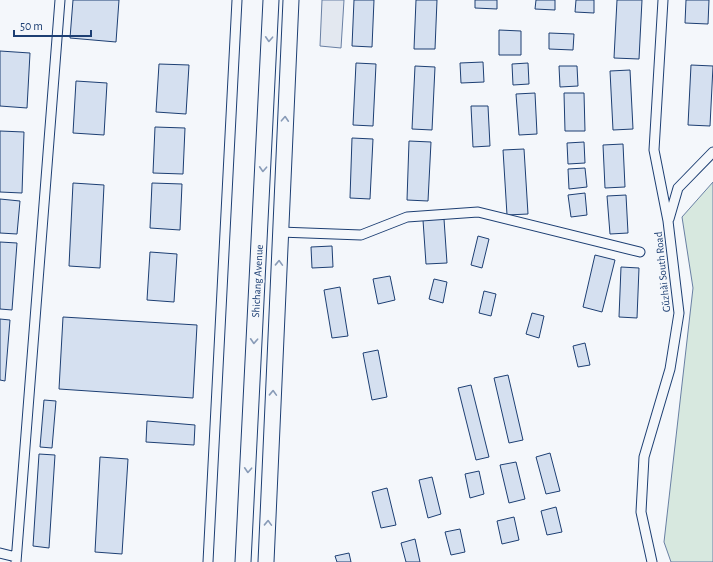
<svg xmlns="http://www.w3.org/2000/svg" width="713" height="562" viewBox="0 0 713 562" font-family="'Alegreya Sans',sans-serif">
<rect width="100%" height="100%" fill="#f4f7fb"/>
<!-- green -->
<path fill="#d7e8df" stroke="#687fa3" d="M 713,182 L 713,562 L 671,562 L 664,542 L 693,288 L 682,217 Z"/>
<!-- parking -->
<path fill="#e3e8f0" stroke="#687fa3" d="M 322,0 L 344,0 L 341,48 L 320,46 Z"/>
<!-- building -->
<path fill="#d5e0f0" stroke="#1d3f73" d="M 73,0 L 119,0 L 116,42 L 70,38 Z
M 354,0 L 374,0 L 372,47 L 352,46 Z
M 416,0 L 437,0 L 435,49 L 414,49 Z
M 475,0 L 497,0 L 497,9 L 475,8 Z
M 536,0 L 555,0 L 555,10 L 535,9 Z
M 576,0 L 594,0 L 594,13 L 575,12 Z
M 617,0 L 642,0 L 639,59 L 614,58 Z
M 686,0 L 709,0 L 708,24 L 685,23 Z
M 499,30 L 521,31 L 521,55 L 499,55 Z
M 549,33 L 574,34 L 573,50 L 549,49 Z
M 0,51 L 30,53 L 27,108 L 0,106 Z
M 483,62 L 484,82 L 461,83 L 460,63 Z
M 356,63 L 376,64 L 373,126 L 353,125 Z
M 528,63 L 529,84 L 513,85 L 512,64 Z
M 159,64 L 189,65 L 186,114 L 156,112 Z
M 691,65 L 713,66 L 710,126 L 688,125 Z
M 415,66 L 435,67 L 432,130 L 412,129 Z
M 559,66 L 577,66 L 578,86 L 560,87 Z
M 630,70 L 633,129 L 613,130 L 610,71 Z
M 76,81 L 107,83 L 104,135 L 73,133 Z
M 535,93 L 537,134 L 519,135 L 516,94 Z
M 564,93 L 584,93 L 585,131 L 565,131 Z
M 471,106 L 488,106 L 490,146 L 473,147 Z
M 155,127 L 185,128 L 183,174 L 153,173 Z
M 0,131 L 24,132 L 22,193 L 0,192 Z
M 352,138 L 373,139 L 370,199 L 350,198 Z
M 409,141 L 431,142 L 428,201 L 407,200 Z
M 584,142 L 585,163 L 568,164 L 567,143 Z
M 623,144 L 625,187 L 605,188 L 603,145 Z
M 524,149 L 528,214 L 507,215 L 503,150 Z
M 585,168 L 587,187 L 569,189 L 568,169 Z
M 73,183 L 104,185 L 100,268 L 69,266 Z
M 152,183 L 182,184 L 180,230 L 150,228 Z
M 585,193 L 587,215 L 571,217 L 568,195 Z
M 626,195 L 628,233 L 610,234 L 607,196 Z
M 0,199 L 20,201 L 17,234 L 0,233 Z
M 444,219 L 447,263 L 426,264 L 423,220 Z
M 478,236 L 489,239 L 482,268 L 471,265 Z
M 0,242 L 17,243 L 12,310 L 0,309 Z
M 332,246 L 333,267 L 312,268 L 311,247 Z
M 150,252 L 177,254 L 174,302 L 147,300 Z
M 595,255 L 615,260 L 602,312 L 583,307 Z
M 621,267 L 639,268 L 637,318 L 619,317 Z
M 390,276 L 395,300 L 378,304 L 373,279 Z
M 434,279 L 447,282 L 443,303 L 429,299 Z
M 340,287 L 348,336 L 332,338 L 324,290 Z
M 484,291 L 496,294 L 491,316 L 479,313 Z
M 532,313 L 544,316 L 539,338 L 526,334 Z
M 63,317 L 197,325 L 193,398 L 59,389 Z
M 0,319 L 10,320 L 5,381 L 0,380 Z
M 585,343 L 590,365 L 578,367 L 573,346 Z
M 378,350 L 387,397 L 372,400 L 363,353 Z
M 508,375 L 523,440 L 509,443 L 494,378 Z
M 471,385 L 489,457 L 476,460 L 458,388 Z
M 44,400 L 56,401 L 52,448 L 40,447 Z
M 147,421 L 195,425 L 194,445 L 146,442 Z
M 550,453 L 560,491 L 546,494 L 536,457 Z
M 39,454 L 55,455 L 49,548 L 33,546 Z
M 100,457 L 128,459 L 122,554 L 95,552 Z
M 516,462 L 525,499 L 509,503 L 500,465 Z
M 479,471 L 484,494 L 470,498 L 465,474 Z
M 432,477 L 441,514 L 428,518 L 419,480 Z
M 387,488 L 396,525 L 381,528 L 372,492 Z
M 556,507 L 562,532 L 547,535 L 541,511 Z
M 514,517 L 519,540 L 502,544 L 497,521 Z
M 460,529 L 465,552 L 451,555 L 445,532 Z
M 415,539 L 420,562 L 406,562 L 401,543 Z
M 349,553 L 351,562 L 337,562 L 335,556 Z"/>
<g fill="none" stroke-linecap="round" stroke-linejoin="round">
<defs>
<path id="street" d="M 669,219 L 678,188 L 713,152
M 280,232 L 361,235 L 407,217 L 478,212 L 640,252
M 0,553 L 16,557
M 16,562 L 60,0
M 208,562 L 237,0
M 652,562 L 641,512 L 644,457 L 670,369 L 679,313 L 668,221 L 654,150 L 663,0"/>
<path id="primary" d="M 243,562 L 271,0
M 266,562 L 291,0"/>
</defs>
<!-- street casing -->
<use href="#street" stroke="#1d3f73" stroke-width="11"/>
<!-- primary casing -->
<use href="#primary" stroke="#1d3f73" stroke-width="17"/>
<!-- street -->
<use href="#street" stroke="#f4f7fb" stroke-width="9"/>
<!-- primary -->
<use href="#primary" stroke="#f4f7fb" stroke-width="15"/>
</g>
<!-- one-way arrows -->
<defs><path id="oneway-chevron" d="M-2-3.5L2.5 0L-2 3.5" fill="none" stroke-width="1.6" stroke-linecap="round" stroke-linejoin="round"/></defs>
<g stroke="#889bb7">
<use href="#oneway-chevron" transform="translate(269 39) rotate(93)"/>
<use href="#oneway-chevron" transform="translate(285 119) rotate(-87)"/>
<use href="#oneway-chevron" transform="translate(263 169) rotate(93)"/>
<use href="#oneway-chevron" transform="translate(279 263) rotate(-88)"/>
<use href="#oneway-chevron" transform="translate(254 341) rotate(93)"/>
<use href="#oneway-chevron" transform="translate(273 393) rotate(-88)"/>
<use href="#oneway-chevron" transform="translate(248 470) rotate(93)"/>
<use href="#oneway-chevron" transform="translate(268 523) rotate(-88)"/>
</g>
<g text-anchor="middle" stroke-width="3" stroke-linejoin="round" paint-order="stroke">
<!-- street labels -->
<g font-size="11" fill="#1d3f73" stroke="#f4f7fb">
<text transform="translate(662 272) rotate(-96)" y="4">Gǔzhài South Road</text>
<text transform="translate(257 281) rotate(-87)" y="4">Shichang Avenue</text>
</g>
</g>
<!-- scale -->
<path d="M14 30v6h77v-6" fill="none" stroke="#1d3f73" stroke-width="2"/>
<text x="20" y="30" font-size="12" fill="#1d3f73" stroke="#f4f7fb" stroke-width="3" paint-order="stroke">50 m</text>
</svg>
